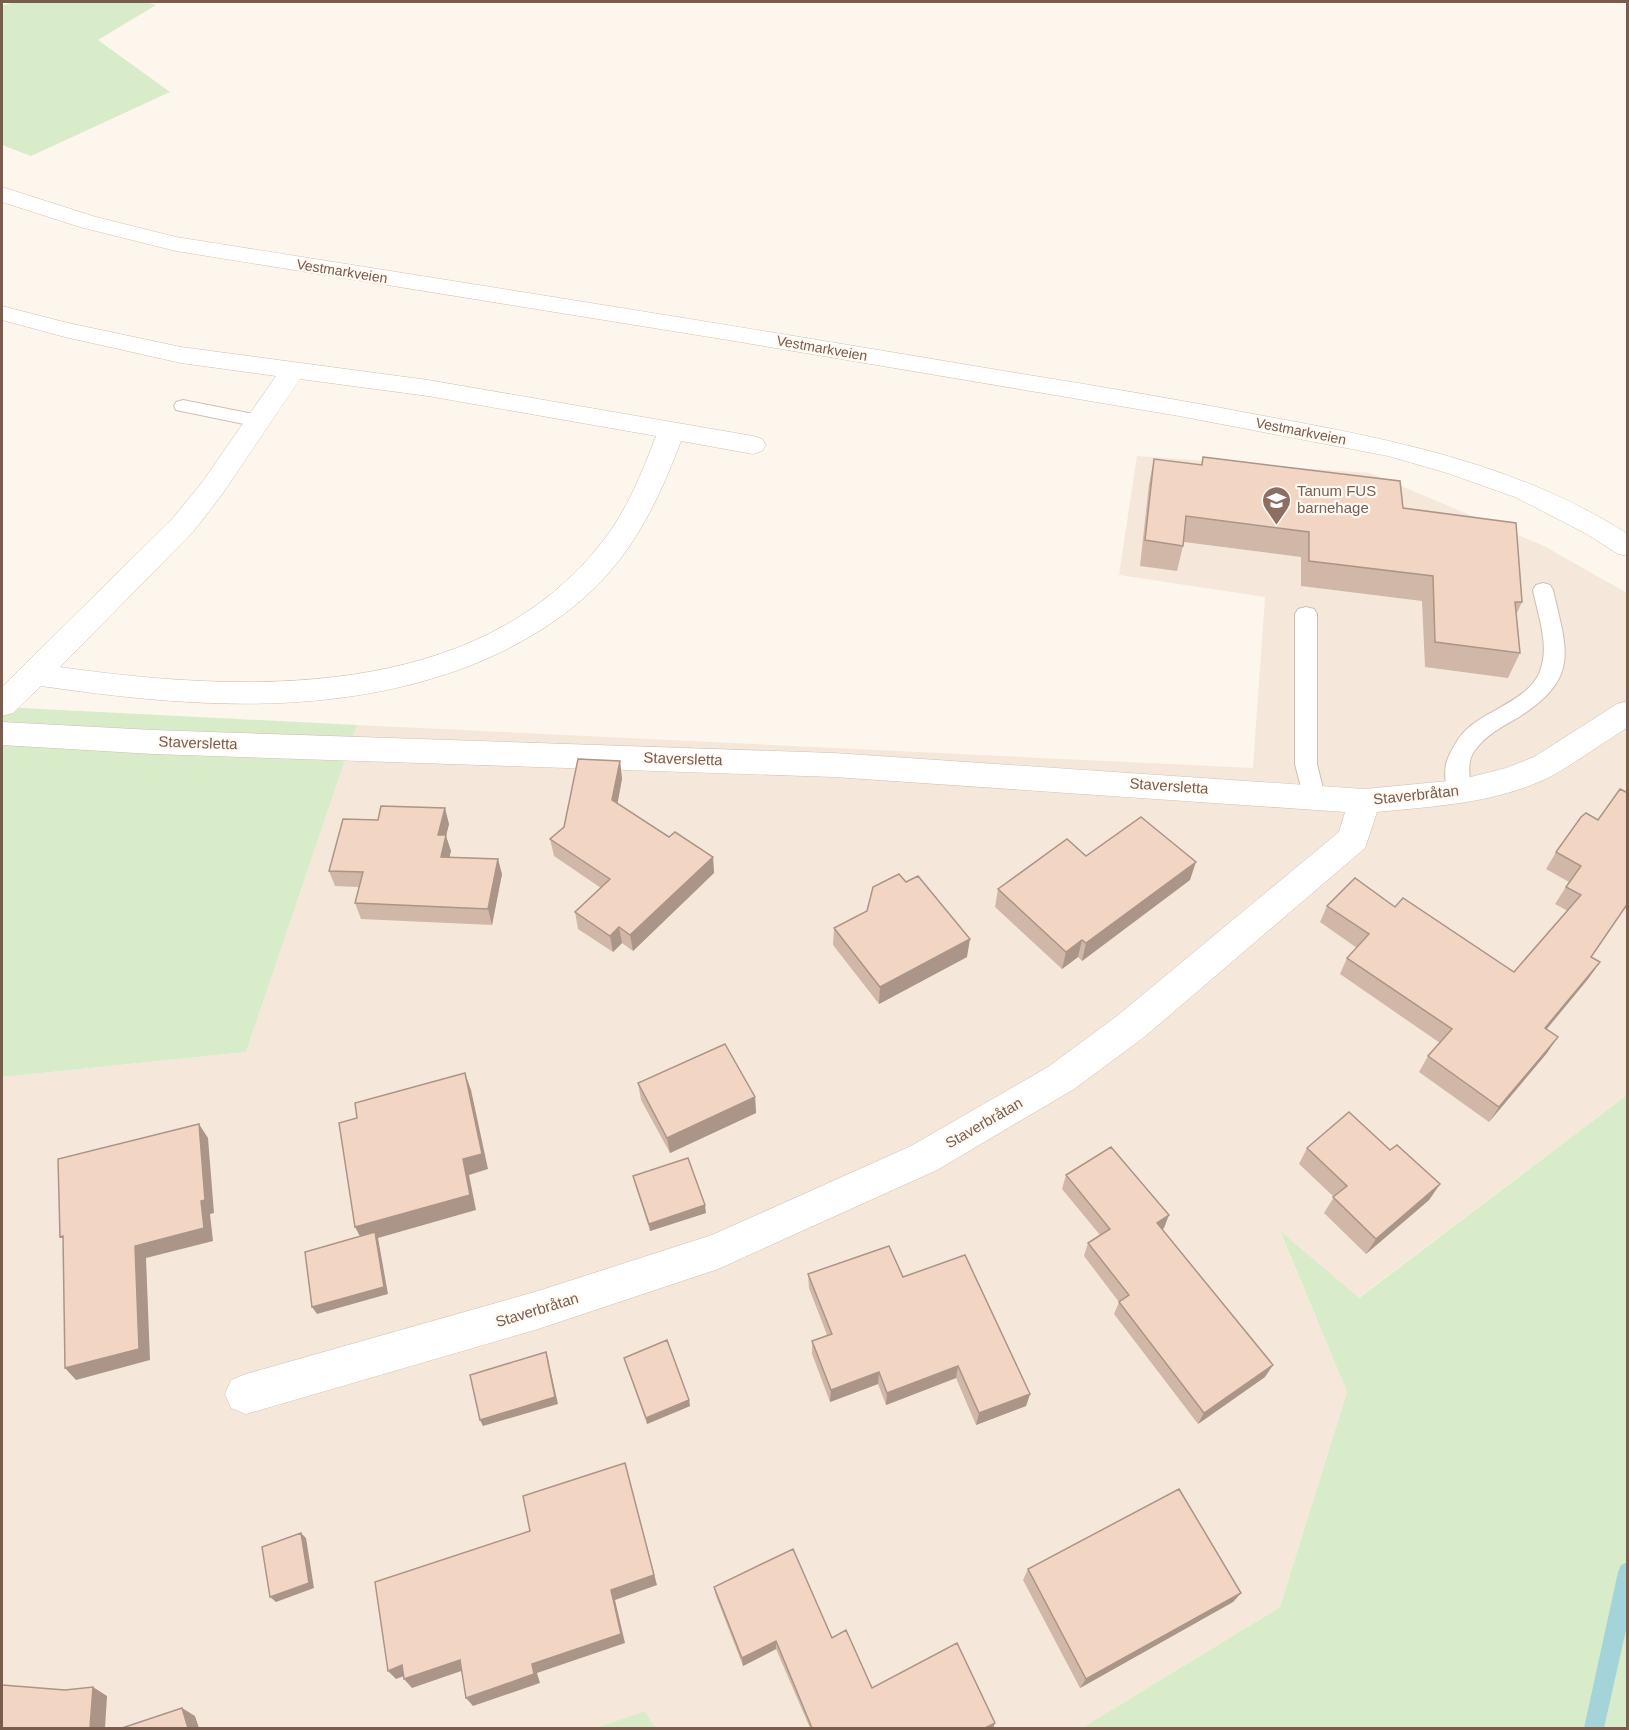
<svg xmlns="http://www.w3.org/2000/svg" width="1629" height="1730" viewBox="0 0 1629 1730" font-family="Helvetica,sans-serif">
<rect width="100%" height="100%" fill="#fdf6ec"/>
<!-- residential -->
<path fill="#f5e8da" d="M 1137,456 L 1370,473 L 1544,546 L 1627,593 L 1627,1095 L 1358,1298 L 1280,1232 L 1347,1392 L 1280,1607 L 1082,1728 L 655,1728 L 645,1711 L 595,1728 L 2,1728 L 2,1077 L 246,1052 L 357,725 L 1253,768 L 1265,597 L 1119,575 Z"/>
<!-- green -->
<path fill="#d8ecc9" d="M 13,2 L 146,2 L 156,5 L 98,40 L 170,92 L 31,156 L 2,145 L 2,6 Z
M 2,707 L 357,725 L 246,1052 L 2,1077 Z
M 1627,1095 L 1627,1728 L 1082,1728 L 1280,1607 L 1347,1392 L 1280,1231 L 1359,1298 Z
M 645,1711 L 655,1728 L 595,1728 Z"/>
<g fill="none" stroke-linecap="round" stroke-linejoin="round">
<!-- stream -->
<path fill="#a5d3da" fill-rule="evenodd" d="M 1628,1562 L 1628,1621 L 1604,1728 L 1584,1728 L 1618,1572 L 1621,1565 Z"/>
<defs>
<path id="lane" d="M 183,400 L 258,415 L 265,417 L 268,421 L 265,425 L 258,427 L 176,410 L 174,406 L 176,402 Z
M 1543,583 L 1550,585 L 1553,590 C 1567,651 1580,678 1519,717 C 1503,726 1486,735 1475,750 C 1463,766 1475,783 1467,798 L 1459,801 L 1451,798 C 1445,787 1443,770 1448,758 C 1453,747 1459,736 1468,728 C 1489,709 1530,699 1540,671 C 1550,645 1538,616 1533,590 L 1536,585 Z
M 1306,607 L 1314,609 L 1317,614 L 1317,764 L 1325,797 L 1321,803 L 1313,806 L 1305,803 L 1295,764 L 1295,614 L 1298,609 Z"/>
<path id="street" d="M 2,306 L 68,323 L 181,347 L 428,380 L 753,436 L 762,439 L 766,445 L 762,451 L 753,454 L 681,441 C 663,489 641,537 607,575 C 570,616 523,644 472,665 C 332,719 186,707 41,686 L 13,713 L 2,716 L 2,687 L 173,518 L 203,481 L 276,376 L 181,363 L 65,337 L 2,320 ZM 300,379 L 428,396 L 656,436 C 642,473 627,510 603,541 C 478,703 242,693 60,667 L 193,532 L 223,493 Z
M 1628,701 L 1628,727 C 1604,742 1581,759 1557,773 C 1503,803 1437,806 1377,812 L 1365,848 L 1143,1038 L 1074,1089 L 937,1170 L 718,1269 L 538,1329 L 246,1414 L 231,1408 L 225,1394 L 231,1380 L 246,1374 L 538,1291 L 712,1235 L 911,1146 L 1048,1067 L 1117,1016 L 1339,832 L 1345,812 L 834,777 L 153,754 L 2,745 L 2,722 L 153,730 L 834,753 L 1364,789 L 1459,780 L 1506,768 L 1534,757 L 1617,704 Z"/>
<path id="secondary" d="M 2,187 L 96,217 L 176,237 C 454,281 732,325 1010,372 C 1098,386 1187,401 1275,418 C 1399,441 1519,465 1628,534 L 1628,556 L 1618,554 L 1585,533 L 1515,497 L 1447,473 L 1388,456 L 1179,416 L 728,340 L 176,251 L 80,227 L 2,202 Z"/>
</defs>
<!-- lane casing -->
<use href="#lane" stroke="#d1beb0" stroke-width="2"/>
<!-- street casing -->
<use href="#street" stroke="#d1beb0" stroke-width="1"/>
<!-- secondary casing -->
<use href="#secondary" stroke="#d6c0b0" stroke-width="1"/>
<!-- lane -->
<use href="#lane" fill="#fff" fill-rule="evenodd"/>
<!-- street -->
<use href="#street" fill="#fff" fill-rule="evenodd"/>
<!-- secondary -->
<use href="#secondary" fill="#fff" fill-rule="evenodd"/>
</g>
<!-- wall -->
<path fill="#d1b7a8" d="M 1203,457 L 1403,508 L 1522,602 L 1516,615 L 1520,653 L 1508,678 L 1425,667 L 1422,601 L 1301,586 L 1301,557 L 1184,542 L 1177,571 L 1140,566 L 1149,484 L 1154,459 L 1201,465 Z
M 620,761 L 622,779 L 617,804 L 669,837 L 713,857 L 714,873 L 633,951 L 622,943 L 613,952 L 578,929 L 575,912 L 601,888 L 554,856 L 550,839 L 564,827 Z
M 1598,820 L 1591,957 L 1600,962 L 1588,979 L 1547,1029 L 1547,1053 L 1489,1122 L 1419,1072 L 1428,1056 L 1440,1043 L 1340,974 L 1347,958 L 1357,948 L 1320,922 L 1327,906 L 1395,907 L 1514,972 L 1568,911 L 1555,904 L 1569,882 L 1546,869 L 1556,852 Z
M 449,824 L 446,836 L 451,851 L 449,857 L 502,874 L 492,925 L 361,919 L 355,903 L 359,887 L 335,886 L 329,871 Z
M 1086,856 L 1190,880 L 1082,961 L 1078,957 L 1062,969 L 995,907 L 998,889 Z
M 867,911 L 967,957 L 879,1004 L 833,945 L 834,928 Z
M 638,1083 L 755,1097 L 756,1113 L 670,1153 L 641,1100 Z
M 1307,1148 L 1390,1150 L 1440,1184 L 1429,1200 L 1366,1254 L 1324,1213 L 1334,1197 L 1299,1164 Z
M 1066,1175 L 1164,1228 L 1162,1230 L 1265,1377 L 1198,1424 L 1114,1314 L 1119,1302 L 1084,1256 L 1088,1243 L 1100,1235 L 1062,1189 Z
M 633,1176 L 706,1213 L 650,1231 L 635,1184 Z
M 808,1274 L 903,1277 L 1030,1394 L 1026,1406 L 976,1425 L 956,1378 L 886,1405 L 878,1384 L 830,1402 L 812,1354 L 812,1341 L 827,1335 L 809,1288 Z
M 624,1358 L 689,1400 L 690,1406 L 647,1424 Z
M 1028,1569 L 1241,1593 L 1233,1602 L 1080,1688 L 1023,1580 Z
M 714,1587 L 832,1638 L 872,1688 L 995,1723 L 993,1728 L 810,1728 L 776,1649 L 743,1666 L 716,1596 Z"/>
<!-- shaded-wall -->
<path fill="#aa9588" d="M 620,761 L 622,779 L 615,817 L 612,800 Z
M 445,808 L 449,824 L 446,836 L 451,851 L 446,872 L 441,857 L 438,835 Z
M 713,857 L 714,873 L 633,951 L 630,935 Z
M 498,859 L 502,874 L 492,925 L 488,909 Z
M 1196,862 L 1190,880 L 1082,961 L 1086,943 Z
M 619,927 L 622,943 L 613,952 L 610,936 Z
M 970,939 L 967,957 L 879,1004 L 880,987 Z
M 1082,940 L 1078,957 L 1062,969 L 1066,952 Z
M 1600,962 L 1588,979 L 1534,1044 L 1545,1028 Z
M 1558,1037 L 1547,1053 L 1489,1122 L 1499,1107 Z
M 465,1073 L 471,1090 L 488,1169 L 469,1175 L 476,1210 L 378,1238 L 388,1294 L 317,1314 L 312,1307 L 363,1242 L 355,1227 L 463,1159 Z
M 755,1097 L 756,1113 L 670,1153 L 667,1138 Z
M 199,1124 L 208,1138 L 214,1213 L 210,1214 L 213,1241 L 146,1258 L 150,1360 L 76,1380 L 65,1368 L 135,1246 L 201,1201 Z
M 1440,1184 L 1429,1200 L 1366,1254 L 1376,1239 Z
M 705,1205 L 706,1213 L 650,1231 L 649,1224 Z
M 1169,1215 L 1164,1228 L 1151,1237 L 1157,1223 Z
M 546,1352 L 548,1359 L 558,1404 L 483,1426 L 480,1420 Z
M 1273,1365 L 1265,1377 L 1198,1424 L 1204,1413 Z
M 958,1366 L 956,1378 L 886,1405 L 887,1393 Z
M 879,1372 L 878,1384 L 830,1402 L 831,1390 Z
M 1030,1394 L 1026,1406 L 976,1425 L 979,1413 Z
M 689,1400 L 690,1406 L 647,1424 L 646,1418 Z
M 625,1463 L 657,1585 L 615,1600 L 625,1643 L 537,1673 L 540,1683 L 473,1706 L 466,1698 L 532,1664 L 611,1590 Z
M 301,1533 L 306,1538 L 314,1588 L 276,1602 L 270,1597 Z
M 1241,1593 L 1233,1602 L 1080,1688 L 1086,1679 Z
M 776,1641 L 776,1649 L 743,1666 L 742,1658 Z
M 460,1660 L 467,1669 L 412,1688 L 404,1679 Z
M 402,1665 L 410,1674 L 396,1679 L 388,1671 Z
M 93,1687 L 107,1696 L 105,1728 L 90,1728 Z
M 182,1708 L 195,1716 L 199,1728 L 188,1728 Z
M 995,1723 L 993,1728 L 985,1728 Z"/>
<!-- building -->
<path fill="#f3d5c3" stroke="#aa9588" stroke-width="1.5" d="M 1203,457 L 1400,481 L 1403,508 L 1516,523 L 1522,602 L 1515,602 L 1520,653 L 1435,642 L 1433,576 L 1309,561 L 1309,532 L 1186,516 L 1183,546 L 1145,540 L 1154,459 L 1202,465 Z
M 578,759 L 620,761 L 612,800 L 669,837 L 675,832 L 713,857 L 630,935 L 619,927 L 610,936 L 575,912 L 610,879 L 550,839 L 564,827 Z
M 1620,789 L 1628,793 L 1628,903 L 1591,957 L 1600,962 L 1545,1028 L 1558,1037 L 1499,1107 L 1428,1056 L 1452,1029 L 1347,958 L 1369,934 L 1327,906 L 1355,878 L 1395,907 L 1403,898 L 1514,972 L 1581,895 L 1566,887 L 1581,866 L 1556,852 L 1581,817 L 1586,813 L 1598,820 Z
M 381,806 L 445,808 L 438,835 L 446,835 L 441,857 L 498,859 L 488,909 L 355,903 L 363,872 L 329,871 L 343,819 L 378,820 Z
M 1141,817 L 1196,862 L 1086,943 L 1082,940 L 1066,952 L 998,889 L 1067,839 L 1086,856 Z
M 899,874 L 906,882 L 918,876 L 970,939 L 880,987 L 834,928 L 867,911 L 873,887 Z
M 725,1044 L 755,1097 L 667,1138 L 638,1083 Z
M 465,1073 L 482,1154 L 463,1159 L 470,1195 L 355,1227 L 339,1123 L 357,1118 L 355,1103 Z
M 1349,1112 L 1390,1150 L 1397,1145 L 1440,1184 L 1376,1239 L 1333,1197 L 1347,1186 L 1307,1148 Z
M 199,1124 L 205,1200 L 201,1201 L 204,1228 L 135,1246 L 139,1349 L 65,1368 L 63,1236 L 60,1237 L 58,1159 Z
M 1111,1147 L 1169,1215 L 1157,1223 L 1273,1365 L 1204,1413 L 1119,1302 L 1129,1295 L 1088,1243 L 1110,1229 L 1066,1175 Z
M 688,1158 L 705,1205 L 649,1224 L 633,1176 Z
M 375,1232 L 384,1287 L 312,1307 L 305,1252 Z
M 889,1246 L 903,1277 L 965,1255 L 1030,1394 L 979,1413 L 958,1366 L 887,1393 L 879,1372 L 831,1390 L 812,1341 L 832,1334 L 808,1274 Z
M 667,1340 L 689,1400 L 646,1418 L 624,1358 Z
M 546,1352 L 555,1397 L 480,1420 L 470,1375 Z
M 625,1463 L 654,1575 L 611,1590 L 621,1634 L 532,1664 L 534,1674 L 466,1698 L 460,1660 L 404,1679 L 402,1665 L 388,1671 L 375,1582 L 530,1531 L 523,1496 Z
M 1179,1489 L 1241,1593 L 1086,1679 L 1028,1569 Z
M 301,1533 L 309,1583 L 270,1597 L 262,1547 Z
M 793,1549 L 832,1638 L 846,1630 L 872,1688 L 957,1643 L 995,1723 L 985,1728 L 812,1728 L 776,1641 L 742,1658 L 714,1587 Z
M 2,1685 L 65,1690 L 93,1687 L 90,1728 L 2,1728 Z
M 182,1708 L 188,1728 L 122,1728 Z"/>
<!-- icons -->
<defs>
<symbol id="school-pin" viewBox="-11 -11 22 30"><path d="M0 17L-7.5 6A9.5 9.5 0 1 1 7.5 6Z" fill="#8d6e63" stroke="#fffaf3"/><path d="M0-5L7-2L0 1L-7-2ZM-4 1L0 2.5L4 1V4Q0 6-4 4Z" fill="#fff"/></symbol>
</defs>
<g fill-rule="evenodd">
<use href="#school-pin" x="1260" y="484" width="33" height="45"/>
</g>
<g text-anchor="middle" stroke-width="4.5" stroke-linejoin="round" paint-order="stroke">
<!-- far-street labels -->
<g font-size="14" fill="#7a5c4d" stroke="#fffaf3">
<text transform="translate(342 271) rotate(9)" y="5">Vestmarkveien</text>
<text transform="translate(822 348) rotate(10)" y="5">Vestmarkveien</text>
<text transform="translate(1301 431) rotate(11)" y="5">Vestmarkveien</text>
</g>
<!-- education labels -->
<g font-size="15" fill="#785e54" stroke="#fffaf3" text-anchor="start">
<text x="1297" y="496">Tanum FUS<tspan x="1297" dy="17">barnehage</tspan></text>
</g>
<!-- street labels -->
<g font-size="15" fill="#7a5c4d" stroke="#fffaf3">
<text transform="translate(198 743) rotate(2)" y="5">Staversletta</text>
<text transform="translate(683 759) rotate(2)" y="5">Staversletta</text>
<text transform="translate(1169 786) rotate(4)" y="5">Staversletta</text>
<text transform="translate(1416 795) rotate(-6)" y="5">Staverbråtan</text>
<text transform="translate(984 1123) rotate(-30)" y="5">Staverbråtan</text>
<text transform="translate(537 1310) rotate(-17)" y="5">Staverbråtan</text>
</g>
</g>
<!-- border -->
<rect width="1629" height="1730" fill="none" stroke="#7a5c4d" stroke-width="6"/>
</svg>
